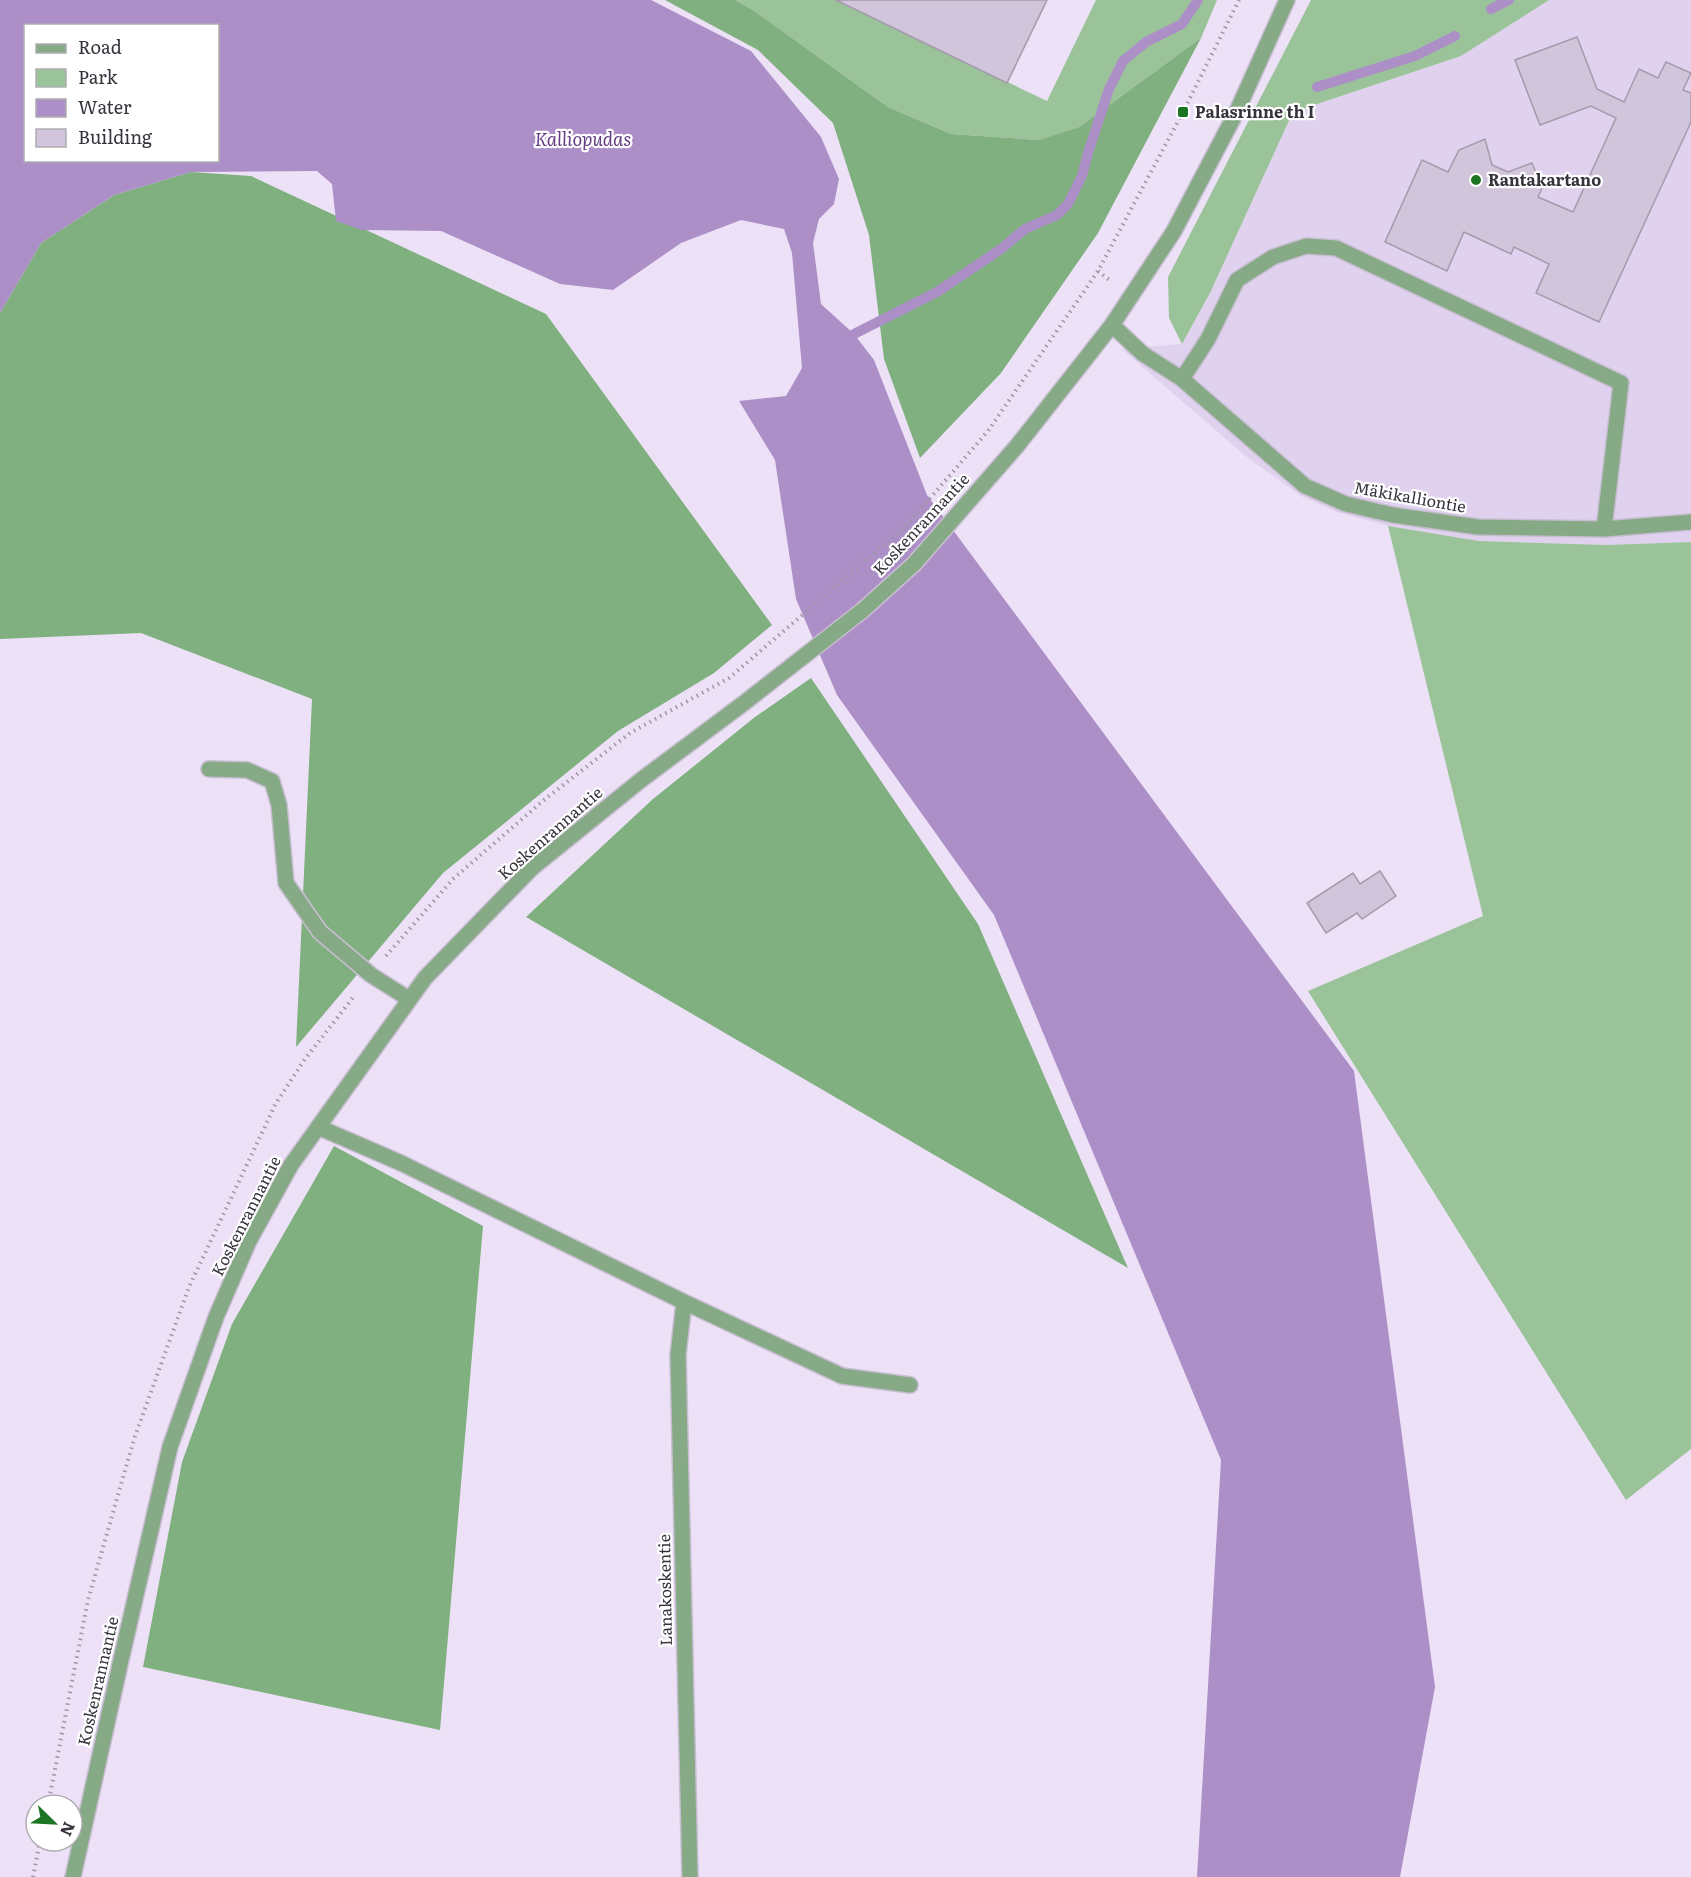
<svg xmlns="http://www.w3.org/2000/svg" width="1691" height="1877" viewBox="0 0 1691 1877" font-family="Literata,serif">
<rect width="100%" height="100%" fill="#ece1f7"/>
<!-- built -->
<path fill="#e0d2ee" d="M 1549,0 L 1691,0 L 1691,542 L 1607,545 L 1479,541 L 1388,526 L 1337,512 L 1301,496 L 1244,455 L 1122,349 L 1182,344 L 1210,293 L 1293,112 L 1461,56 Z"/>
<!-- green -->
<path fill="#9bc399" d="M 735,0 L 836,0 L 1047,101 L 1096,0 L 1217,0 L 1201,38 L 1079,127 L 1040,140 L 951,134 L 888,107 L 753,10 Z
M 1311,0 L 1549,0 L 1461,56 L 1293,112 L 1210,293 L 1182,344 L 1169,318 L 1168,277 Z
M 1388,526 L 1479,541 L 1607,545 L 1691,542 L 1691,1449 L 1626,1500 L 1308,991 L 1483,916 Z"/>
<!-- forest -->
<path fill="#80b07f" d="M 665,0 L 735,0 L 753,10 L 888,107 L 951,134 L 1039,140 L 1079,127 L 1201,38 L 1098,233 L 1001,373 L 920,458 L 884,359 L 869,235 L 833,123 L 758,50 Z
M 191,172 L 251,176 L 546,314 L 772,625 L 714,673 L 618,731 L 443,873 L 296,1047 L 312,699 L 141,633 L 0,639 L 0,313 L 41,243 L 114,195 Z
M 811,678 L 978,924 L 1128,1268 L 526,917 L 653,799 L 755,717 Z
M 334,1146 L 483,1226 L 440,1730 L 143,1667 L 182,1462 L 232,1324 Z"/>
<!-- water -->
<path fill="#ad8fc7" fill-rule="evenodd" d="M 0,0 L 651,0 L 751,51 L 821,137 L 839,179 L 834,204 L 819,219 L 813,243 L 821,304 L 854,334 L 874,360 L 927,495 L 1354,1071 L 1435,1687 L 1400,1877 L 1197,1877 L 1221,1460 L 994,915 L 837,695 L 796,599 L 775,460 L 739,401 L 786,396 L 802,368 L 792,253 L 784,229 L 741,220 L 681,243 L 613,290 L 560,284 L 441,231 L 362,230 L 336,221 L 332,184 L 317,171 L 191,172 L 114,195 L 41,243 L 0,313 ZM 26,26 L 218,26 L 218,160 L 26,160 Z"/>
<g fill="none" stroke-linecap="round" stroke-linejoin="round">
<!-- stream -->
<path stroke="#ad8fc7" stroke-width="10" d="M 1491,9 L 1509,0
M 1317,87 L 1415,56 L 1455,36
M 854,334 L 937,292 L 1001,249 L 1025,229 L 1057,215 L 1068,204 L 1082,176 L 1088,153 L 1109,89 L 1123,61 L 1146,42 L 1182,24 L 1198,0"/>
</g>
<!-- building -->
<path fill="#d0c5da" stroke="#a499ad" stroke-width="1.5" d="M 836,0 L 1047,0 L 1007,83 Z
M 1577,37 L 1597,89 L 1624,102 L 1639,69 L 1658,78 L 1666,62 L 1691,73 L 1683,90 L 1691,93 L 1691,122 L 1599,322 L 1536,293 L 1549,264 L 1514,247 L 1511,254 L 1464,232 L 1447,271 L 1385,242 L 1422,160 L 1448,172 L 1459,150 L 1485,139 L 1492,165 L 1508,172 L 1532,163 L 1542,188 L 1538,197 L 1573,212 L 1616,118 L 1591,106 L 1540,125 L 1515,60 Z
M 1380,871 L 1396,896 L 1362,919 L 1357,913 L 1326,933 L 1307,903 L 1353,873 L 1360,884 Z"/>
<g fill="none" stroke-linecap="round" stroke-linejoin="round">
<defs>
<path id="minor" d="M 1112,325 L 1143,354 L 1182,379 L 1305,486 L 1346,504 L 1393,515 L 1478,527 L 1604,529 L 1691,522
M 1182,379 L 1208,339 L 1237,280 L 1273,257 L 1306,246 L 1336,248 L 1621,383 L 1604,529
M 209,769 L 247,770 L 272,781 L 279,805 L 286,883 L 320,932 L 371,975 L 409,999
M 318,1127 L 401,1163 L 684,1302 L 842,1376 L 910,1385
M 684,1302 L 678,1355 L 690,1877
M 73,1877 L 121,1660 L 170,1447 L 216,1317 L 249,1241 L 291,1165 L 425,978 L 532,868 L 641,780 L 744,703 L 863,610 L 914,564 L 1017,446 L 1112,325 L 1174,231 L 1237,111 L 1287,0"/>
</defs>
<!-- minor casing -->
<use href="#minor" stroke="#c8bed2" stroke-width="18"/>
<!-- path -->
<path stroke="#9e96a7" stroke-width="4" stroke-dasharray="1.5 4.5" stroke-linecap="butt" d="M 1098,271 L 1112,282
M 386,956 L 453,879 L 544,800 L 630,733 L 729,678 L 907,525 L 988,431 L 1098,271 L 1183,112 L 1239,0
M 48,1805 L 88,1600 L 134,1439 L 189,1287 L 276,1103 L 305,1059 L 355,995
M 33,1877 L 40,1841"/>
<!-- minor -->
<use href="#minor" stroke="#86aa85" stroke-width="15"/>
</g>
<!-- markers -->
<g fill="#1b7522" stroke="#fff" stroke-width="2">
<rect x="1177" y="106" width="12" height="12" rx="3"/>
<circle cx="1476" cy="180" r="6"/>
</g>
<g text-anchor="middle" stroke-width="4.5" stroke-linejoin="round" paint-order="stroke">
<!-- poi labels -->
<g font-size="16" font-weight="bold" fill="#37333c" stroke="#fff" text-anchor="start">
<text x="1195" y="118">Palasrinne th I</text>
<text x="1488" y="186">Rantakartano</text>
</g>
<!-- street labels -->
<g font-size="16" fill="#37333c" stroke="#fff">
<text transform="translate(1410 497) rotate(10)" y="6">Mäkikalliontie</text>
<text transform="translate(921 524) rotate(-47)" y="6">Koskenrannantie</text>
<text transform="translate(550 833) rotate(-41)" y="6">Koskenrannantie</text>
<text transform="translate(246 1216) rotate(-63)" y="6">Koskenrannantie</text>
<text transform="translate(665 1590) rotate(-91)" y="6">Lanakoskentie</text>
<text transform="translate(98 1681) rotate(-77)" y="6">Koskenrannantie</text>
</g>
<!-- water labels -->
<g font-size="18" font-style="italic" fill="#643c82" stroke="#fff">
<text x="583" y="146">Kalliopudas</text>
</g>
</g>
<!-- legend -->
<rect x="24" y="24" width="195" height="138" fill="#ffffff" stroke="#afadb1" stroke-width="1.5"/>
<rect x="36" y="44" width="30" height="9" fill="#86aa85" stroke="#afadb1" stroke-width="1.5"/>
<text x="78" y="54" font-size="18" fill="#37333c">Road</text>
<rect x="36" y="69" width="30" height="18" fill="#9bc399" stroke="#afadb1" stroke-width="1.5"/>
<text x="78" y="84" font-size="18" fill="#37333c">Park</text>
<rect x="36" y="99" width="30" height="18" fill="#ad8fc7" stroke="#afadb1" stroke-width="1.5"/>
<text x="78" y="114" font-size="18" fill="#37333c">Water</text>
<rect x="36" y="129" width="30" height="18" fill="#d0c5da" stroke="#afadb1" stroke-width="1.5"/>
<text x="78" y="144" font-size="18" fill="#37333c">Building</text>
<!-- north arrow -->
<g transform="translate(54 1823) rotate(114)"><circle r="28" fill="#ffffff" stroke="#afadb1" stroke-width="1.5"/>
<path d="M0-4.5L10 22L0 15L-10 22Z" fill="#1b7522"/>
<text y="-9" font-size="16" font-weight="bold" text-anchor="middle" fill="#37333c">N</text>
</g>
</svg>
